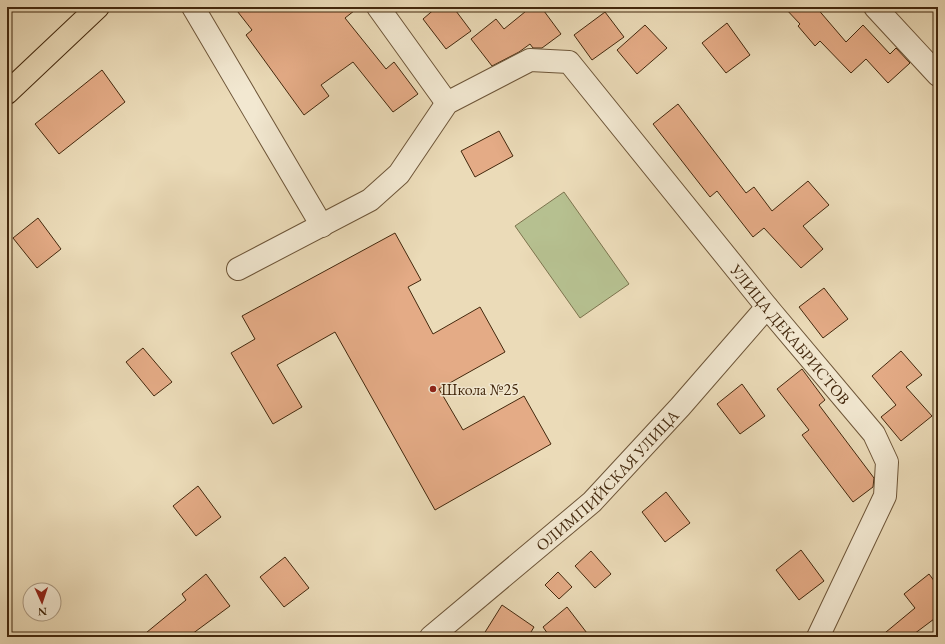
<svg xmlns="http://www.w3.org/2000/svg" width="945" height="644" viewBox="0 0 945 644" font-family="'EB Garamond',serif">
<rect width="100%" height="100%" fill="#ebdbb8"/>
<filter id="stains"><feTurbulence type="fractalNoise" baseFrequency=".005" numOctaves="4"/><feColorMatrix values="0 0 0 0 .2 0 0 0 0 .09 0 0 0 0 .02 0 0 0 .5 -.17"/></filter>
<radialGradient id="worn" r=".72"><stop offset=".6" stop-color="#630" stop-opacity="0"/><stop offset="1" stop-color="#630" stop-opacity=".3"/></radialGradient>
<!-- green -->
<path fill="#b6c090" stroke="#7c744e" d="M 564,192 L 629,284 L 580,318 L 515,226 Z"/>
<!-- building -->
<path fill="#e4ab86" stroke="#43280d" d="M 234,7 L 359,7 L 345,18 L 386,69 L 394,62 L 418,94 L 393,112 L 353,62 L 321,85 L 329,96 L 304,115 L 246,35 L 252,30 Z
M 437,7 L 453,7 L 471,31 L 446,49 L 423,19 Z
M 531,7 L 541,7 L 561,34 L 542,48 L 533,48 L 530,44 L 519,52 L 492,66 L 471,39 L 496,19 L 504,29 Z
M 784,7 L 816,7 L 846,42 L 863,25 L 890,54 L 896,48 L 910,63 L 888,83 L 866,59 L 851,73 L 820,41 L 815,46 L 798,26 L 800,24 Z
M 605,12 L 624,37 L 592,60 L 574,35 Z
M 727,23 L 750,55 L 726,73 L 702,43 Z
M 645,25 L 667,48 L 637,74 L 617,50 Z
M 102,70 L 125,102 L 59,154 L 35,124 Z
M 678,104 L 746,193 L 754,187 L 772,211 L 808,181 L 829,205 L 803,226 L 823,249 L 801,268 L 764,228 L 753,237 L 717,191 L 710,197 L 653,124 Z
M 499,131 L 513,156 L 475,177 L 461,151 Z
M 38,218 L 61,249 L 37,268 L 13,238 Z
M 395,233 L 421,280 L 408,287 L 433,334 L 480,307 L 505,352 L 439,389 L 463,430 L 524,396 L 551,444 L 435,510 L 335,332 L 277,365 L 302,407 L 273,424 L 231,353 L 255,339 L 242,316 Z
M 824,288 L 848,319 L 823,338 L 799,307 Z
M 143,348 L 172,382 L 154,396 L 126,362 Z
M 901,351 L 922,375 L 906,387 L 932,416 L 901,441 L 881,417 L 896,405 L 872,376 Z
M 802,369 L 825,400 L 819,405 L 874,478 L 873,487 L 853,502 L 802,435 L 809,430 L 777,389 Z
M 742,384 L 765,416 L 740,434 L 717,404 Z
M 198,486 L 221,517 L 196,536 L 173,506 Z
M 666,492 L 690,523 L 665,542 L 642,512 Z
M 801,550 L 824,581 L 799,600 L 776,570 Z
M 591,551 L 611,574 L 595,588 L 575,566 Z
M 285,557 L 309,588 L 284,607 L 260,577 Z
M 558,572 L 572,587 L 559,599 L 545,585 Z
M 206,574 L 230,606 L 188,637 L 141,637 L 186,600 L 182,594 Z
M 929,574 L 938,586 L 938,616 L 910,637 L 880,637 L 915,608 L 904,594 Z
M 502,605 L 534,627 L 528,637 L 482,637 Z
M 567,607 L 590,637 L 550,637 L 543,627 Z"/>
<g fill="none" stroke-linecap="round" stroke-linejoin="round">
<defs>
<g id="minor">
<path d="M 193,7 L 322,226"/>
<path d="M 378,7 L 447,103"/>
<path d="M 875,7 L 938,75"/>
<path id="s1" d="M 238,269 L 370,200 L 399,174 L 447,103 L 530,60 L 569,62 L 767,307 L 874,434 L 887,462 L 885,496 L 818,637"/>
<path id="s2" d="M 431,637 L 592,502 L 680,407 L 767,307"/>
</g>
<path id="major" d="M 7,93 L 98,7"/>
</defs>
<!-- minor casing -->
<use href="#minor" stroke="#6d5538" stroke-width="24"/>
<!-- major casing -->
<use href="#major" stroke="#43280d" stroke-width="24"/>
<!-- minor -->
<use href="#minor" stroke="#f2e8d1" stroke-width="22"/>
<!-- major -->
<use href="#major" stroke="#ebdbb8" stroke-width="22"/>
</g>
<!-- markers -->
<circle fill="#8f2418" stroke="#f2e8d1" stroke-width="1.5" cx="433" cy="389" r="4"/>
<g text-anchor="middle" stroke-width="3" stroke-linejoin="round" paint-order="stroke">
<!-- street labels -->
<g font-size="16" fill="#43280d" stroke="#f2e8d1">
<text dy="6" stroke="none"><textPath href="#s1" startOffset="757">УЛИЦА ДЕКАБРИСТОВ</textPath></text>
<text dy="6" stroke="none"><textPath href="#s2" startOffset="236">ОЛИМПИЙСКАЯ УЛИЦА</textPath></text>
</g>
<!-- poi labels -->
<g font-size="16" fill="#43280d" stroke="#f2e8d1" text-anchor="start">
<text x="441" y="395">Школа №25</text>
</g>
</g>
<!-- margin -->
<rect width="945" height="644" fill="none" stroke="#ebdbb8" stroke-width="24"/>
<rect x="8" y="8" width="929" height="628" fill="none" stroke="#43280d" stroke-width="2"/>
<rect x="12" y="12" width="921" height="620" fill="none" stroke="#43280d"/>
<!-- north arrow -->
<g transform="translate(42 602) rotate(177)"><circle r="19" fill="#f2e8d1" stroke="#ac9b83"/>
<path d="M0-3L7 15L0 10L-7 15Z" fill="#8f2418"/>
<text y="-6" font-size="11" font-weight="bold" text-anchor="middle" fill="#43280d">N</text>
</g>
<rect width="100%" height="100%" filter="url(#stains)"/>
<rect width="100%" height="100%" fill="url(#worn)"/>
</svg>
